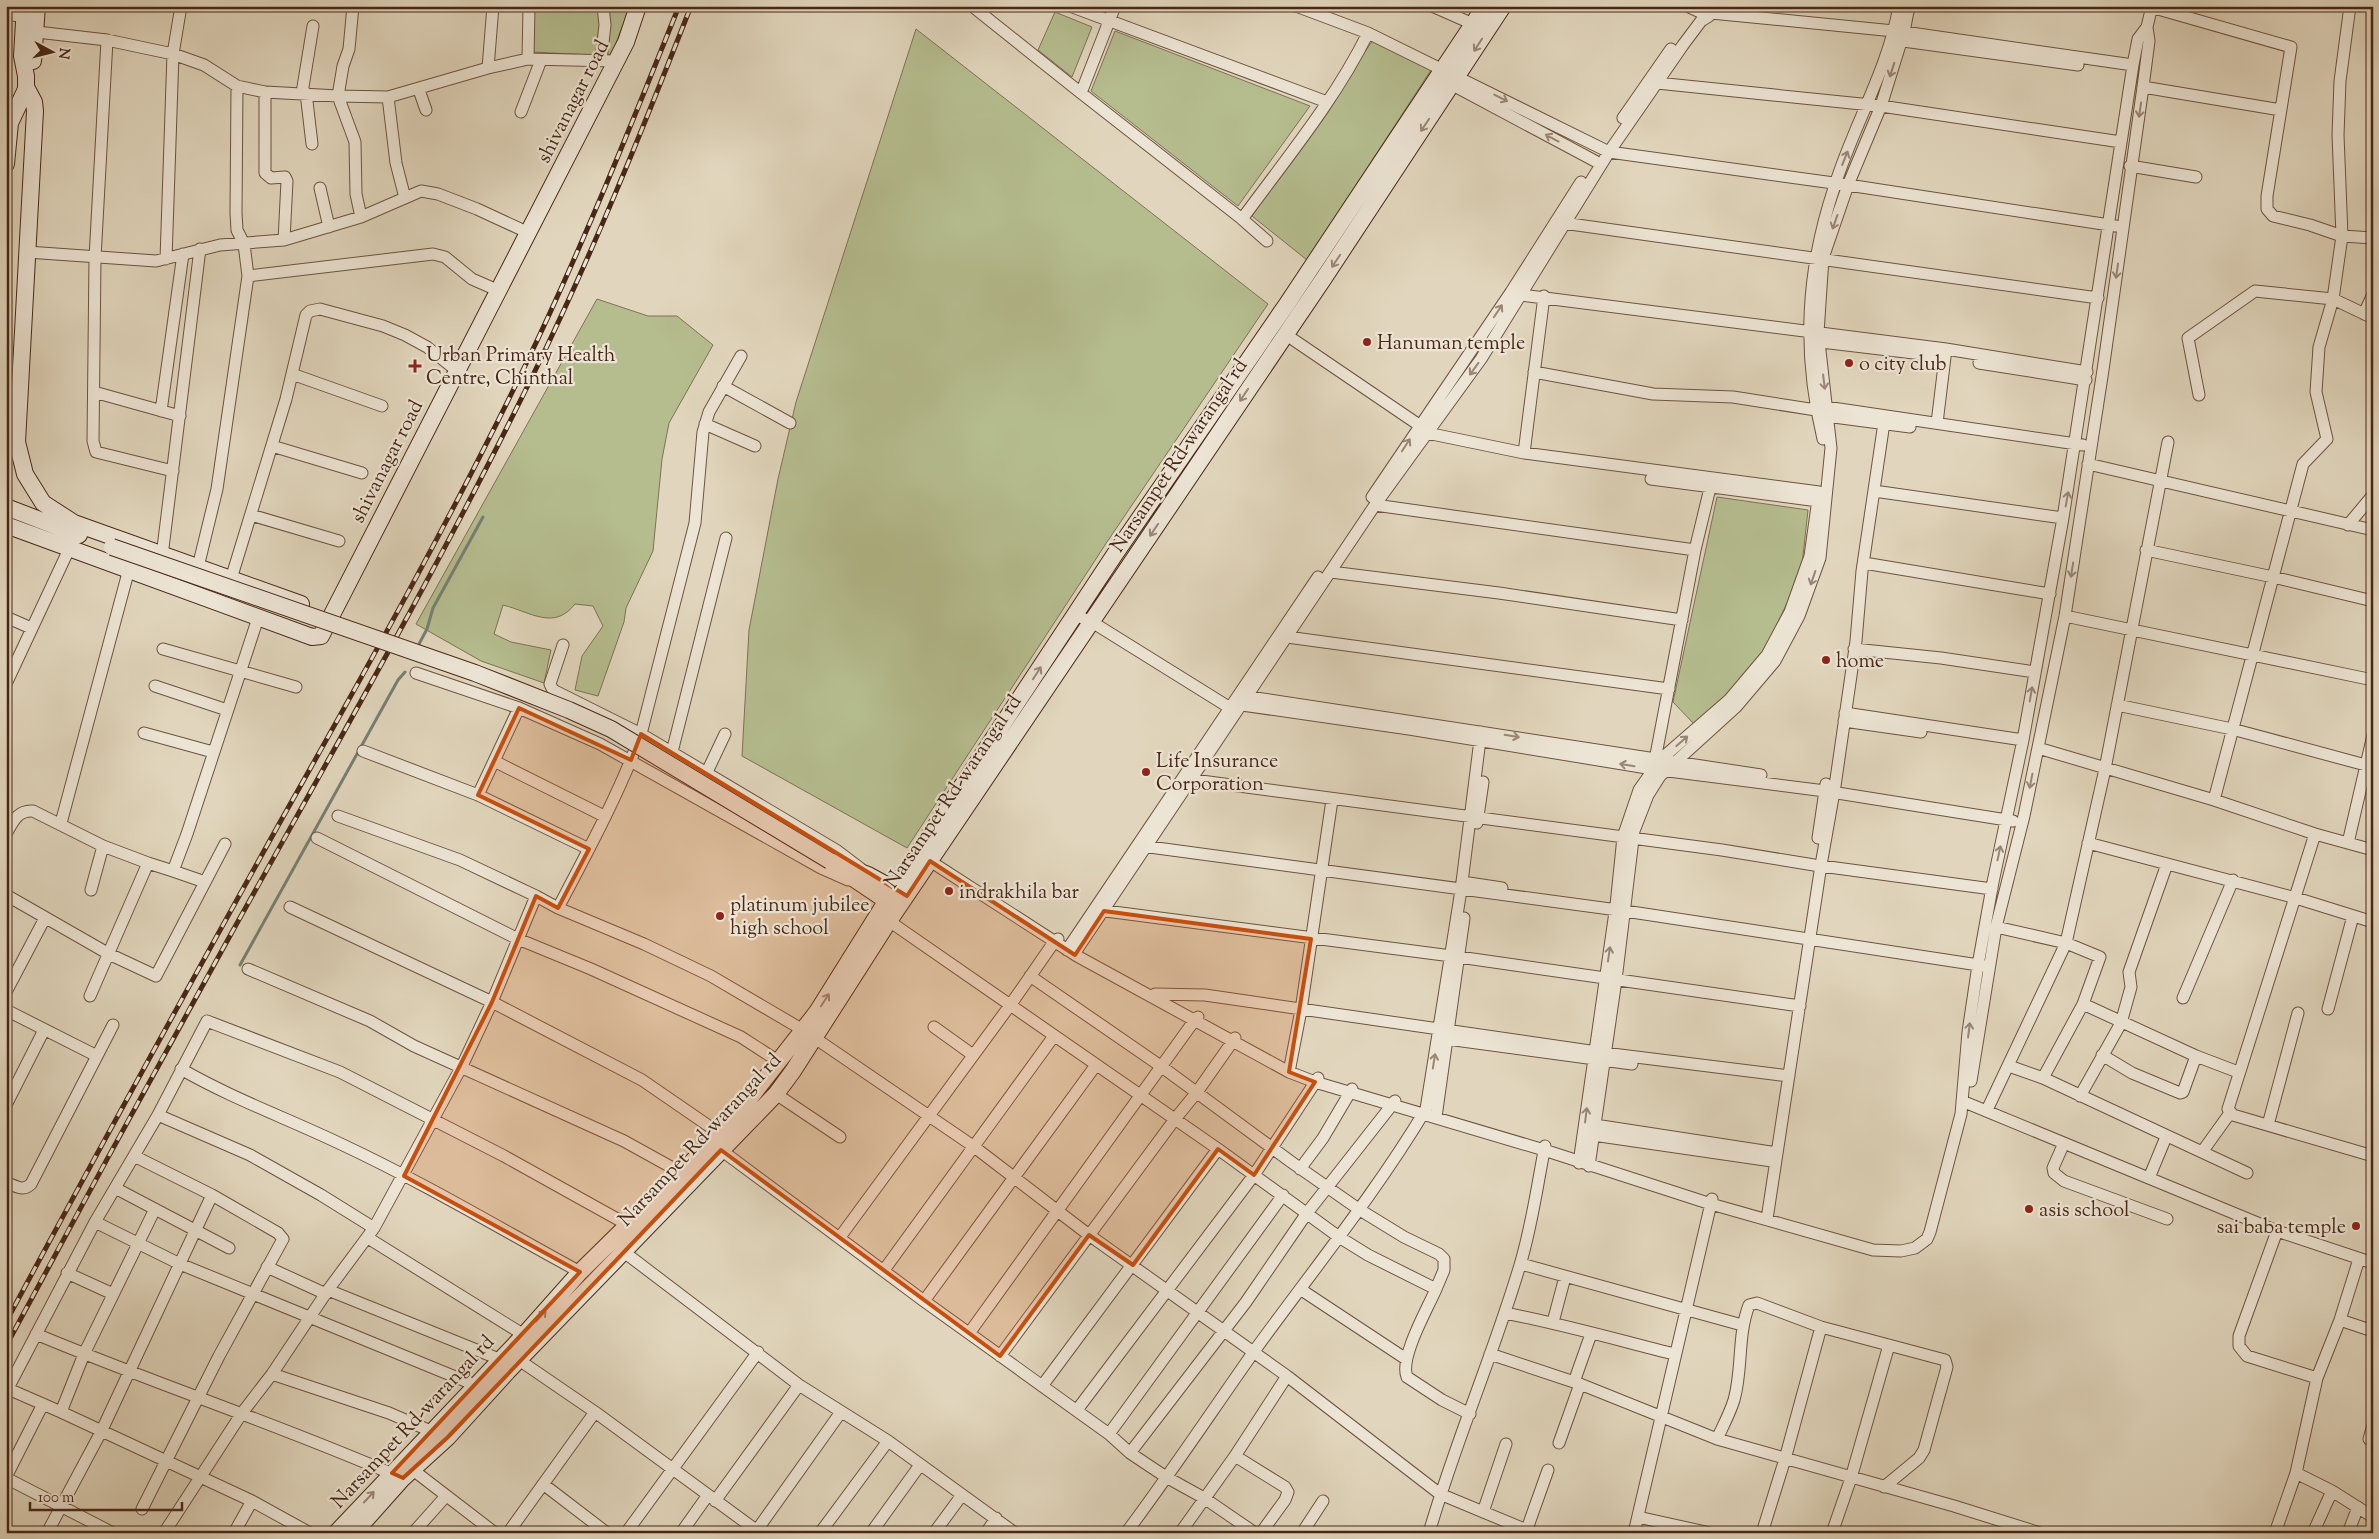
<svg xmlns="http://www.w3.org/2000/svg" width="2379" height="1539" viewBox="0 0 2379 1539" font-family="'Sorts Mill Goudy',serif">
<rect width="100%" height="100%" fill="#e1d6bd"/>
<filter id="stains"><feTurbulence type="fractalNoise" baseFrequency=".004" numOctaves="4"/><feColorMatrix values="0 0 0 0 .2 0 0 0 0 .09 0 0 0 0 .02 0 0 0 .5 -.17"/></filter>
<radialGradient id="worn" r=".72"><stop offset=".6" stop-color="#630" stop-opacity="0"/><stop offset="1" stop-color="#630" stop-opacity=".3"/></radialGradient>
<!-- green -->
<path fill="#b5bd8f" stroke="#7e7253" d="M 535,6 L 630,6 L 611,56 L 532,52 Z
M 1055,12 L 1092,27 L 1072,77 L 1038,50 Z
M 916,29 L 1268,304 L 1107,542 L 907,848 L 742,756 L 749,630 L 778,479 L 796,402 Z
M 1115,31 L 1310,106 L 1238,206 L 1091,91 Z
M 1373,40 L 1433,67 L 1307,260 L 1252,216 Z
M 597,299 L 648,316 L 677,316 L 713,345 L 669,423 L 662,459 L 653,551 L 626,608 L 624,622 L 598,696 L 575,690 L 582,656 L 603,626 L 593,606 L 575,604 C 554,631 531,612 503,605 L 494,634 L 511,642 L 551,650 L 544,683 L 481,661 L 416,624 Z
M 1717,497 L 1808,510 L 1801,574 L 1762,655 L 1728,694 L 1694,724 L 1673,702 Z"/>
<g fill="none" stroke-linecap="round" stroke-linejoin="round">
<!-- stream -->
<path stroke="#767f75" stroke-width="3" d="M 419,644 L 427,629 L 433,608 L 483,517
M 240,965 L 398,680 L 405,672"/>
<defs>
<path id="street" d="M 353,6 L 349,49 L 343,66 L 338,96 L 355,142 L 356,194 L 361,217
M 972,6 L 1081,93
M 1070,6 L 1327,102
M 1115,6 L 1081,93 L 1242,219
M 1432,6 L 1473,24
M 2151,7 L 2291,47 L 2267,196 L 2267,209 L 2273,216 L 2310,225 L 2342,236 L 2373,238
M 1701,12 L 1904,32 L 2133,65
M 6,14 L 32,18
M 28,31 L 107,40 L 173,54 L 204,65 L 237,86 L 265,92 L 338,96 L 388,97 L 488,68 L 528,59 L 616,61
M 1368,33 L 1609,152 L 1848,185 L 2116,226
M 107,40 L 95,258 L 93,441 L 96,452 L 173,471
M 1896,40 L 2078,65
M 528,59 L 529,6
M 601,60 L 605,25 L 603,6
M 488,68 L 493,6
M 1447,82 L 1595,161
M 1657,83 L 1881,106 L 2121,142
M 237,86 L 236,213 L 237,230 L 244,244 L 248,276
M 2143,87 L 2281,110
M 419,90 L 426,110
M 265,92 L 265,173 L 271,178 L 285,177 L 287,181 L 284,240
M 302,93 L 313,26
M 306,93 L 312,144
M 388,97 L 396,163 L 405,198
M 521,112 L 541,60
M 1623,118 L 1671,49
M 2130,166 L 2196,177
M 320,188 L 329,227
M 1563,223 L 2098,298
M 1267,241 L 1242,219 C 1286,159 1335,100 1368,33 L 1296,6
M 27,252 L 156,261 L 220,245 L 284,240 L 361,217 L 421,191 L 438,194 L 477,209 L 529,233
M 166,259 L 173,54 L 181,6
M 1521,295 L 1946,349 L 2087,372
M 2364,314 L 2373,294
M 1285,334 L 1419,425 L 1427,433 L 1524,453 L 1819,492
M 1813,341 L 1939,356
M 1979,363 L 2086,380
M 1534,372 L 1653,394 L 1733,397 L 1816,410
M 292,374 L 382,406
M 723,386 L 790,423
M 94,392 L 180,416
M 2199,395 L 2188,338 L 2255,291 L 2333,299 L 2373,318
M 1819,406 L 2083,445
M 161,411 L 183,254
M 1826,416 L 1910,427
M 1937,423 L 1946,349
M 705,424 L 755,446
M 1823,439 C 1802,351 1806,271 1835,185 C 1854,124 1888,70 1899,6
M 272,446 L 362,473
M 1524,453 L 1544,296
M 2088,464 L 2373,530
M 1651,479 L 1818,501
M 1874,491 L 2063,518
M 1372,497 L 1511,292 L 1581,182
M 1375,505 L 1695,550
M 251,515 L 339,541
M 2348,525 L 2373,495
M 2146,550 L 2273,577 L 2373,601
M 162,556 L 200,249
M 1864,563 L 2050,594
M 198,567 L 217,489 L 248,276 L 433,254 L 445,257 L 472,279 L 497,290
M 1331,572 L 1499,593 L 1682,620
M 231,579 L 286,399 L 306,315 L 310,311 L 320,309 L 383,326 L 405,335 L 427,347 L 456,370
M 1075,615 L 1092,622 L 1235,711
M 2065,616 L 2373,680
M 6,617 L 31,628
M 1287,637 L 1669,689
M 563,645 L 550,684 L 553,690 L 641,734 L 836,850 L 861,869
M 163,649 L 296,687
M 1854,649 L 1941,658 L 2035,672
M 416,673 L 519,708 L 600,744 L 821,868 L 848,880
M 6,684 L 70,547
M 155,686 L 227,710
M 1243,696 L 1761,775
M 1235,704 L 1409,729 L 1653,769 L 1825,791 L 2013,821
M 2117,705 L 2232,729 L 2373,767
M 1845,713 L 2023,740
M 1844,721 L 1921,732
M 144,733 L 213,752
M 2038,748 L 2214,800 L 2315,834 L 2373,850
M 363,751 L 478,795 L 589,849
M 672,752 L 726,538
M 1655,760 L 1695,550 L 1710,488
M 494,761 L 604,816
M 707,772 L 725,734
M 1186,779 L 1722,850 L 1814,865 L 1992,889
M 478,795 L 519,708
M 2214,800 L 2303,464 L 2327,439 L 2316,392 L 2319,347 L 2333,299 L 2342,236 L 2338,135 L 2340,81 L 2350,6
M 338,816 L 460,860 L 536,896
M 61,823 L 129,569
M 1477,823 L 1483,782
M 6,834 C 13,822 17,810 33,811 L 103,846 L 148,863
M 2315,834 L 2228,1109 L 2233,1115 L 2373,1156
M 317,838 L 518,939 L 591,969 L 741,1037 L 778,1061
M 1818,838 L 1826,784
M 2088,843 L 2296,898 L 2373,922
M 2348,843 L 2373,735
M 1142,846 L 1625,911 L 1985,966
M 930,861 L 1077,956 L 1289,1072 L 1315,1082 L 1544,1150 L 1711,1204 L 1873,1250 L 1901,1251 L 1915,1248 L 1927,1239 L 1930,1232 L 1961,1114 L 1968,1032 L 1978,965 L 1993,882 L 2023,740 L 2063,518 L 2133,65 L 2138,39 L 2147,27
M 173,871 L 205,882
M 1469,883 L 1502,888
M 91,890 L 103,846
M 6,895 L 109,954 L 156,976 L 225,844
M 290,907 L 492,1002 L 642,1080 L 719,1133
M 558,908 L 644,944 L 711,976 L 803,1030 L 973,1146 L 1089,1235 L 1287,1376 L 1440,1494 L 1534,1533
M 1098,910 L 1459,957 L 1800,1006
M 889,921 L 1218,1149 L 1339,1237 L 1368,1255 L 1436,1289 C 1428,1308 1399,1358 1407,1377 L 1442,1400 L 1470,1414
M 1996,927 L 2066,943 L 2100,957 L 2083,1004 L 2043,1078
M 1067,950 L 1318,577
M 1074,954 L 1375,505 L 1481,359 L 1609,152 L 1683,45 L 1701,21 L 1709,16 L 1687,6
M 248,969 L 370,1021 L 414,1046 L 624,1141 L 680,1172
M 1030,976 L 1162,1067 L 1294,1164 L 1360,1210 L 1404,1237 L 1439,1254 L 1444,1259 L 1444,1270 L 1436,1289
M 6,992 L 45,918
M 1155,994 L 1205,995 L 1604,1053 L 1789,1076
M 90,996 L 148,863 L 173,871 L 187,834 L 258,618
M 2183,998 L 2233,880
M 2083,1004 L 2196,1056 L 2238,1072
M 2328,1009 L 2353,916
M 6,1010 L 97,1056
M 934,1027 L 973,1055
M 1440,1038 L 1632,1064
M 2102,1055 L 2132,1073 L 2180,1093 L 2183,1092 L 2196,1056
M 2009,1066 L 2043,1078 L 2247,1173
M 181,1069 C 233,1099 289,1119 343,1145 C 424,1183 501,1229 580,1272
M 1289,1072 L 1301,1010 L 1332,800
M 1971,1081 L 1996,927 L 2024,816 L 2065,616 L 2103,370 L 2143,87 L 2149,41 L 2147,27 L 2152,6
M 776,1094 L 840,1137
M 2080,1096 L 2121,1023 L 2131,987 L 2129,972 L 2167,864
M 1962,1101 L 2277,1231 L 2373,1263
M 6,1105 L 44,1030
M 1987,1110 L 2066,943 L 2105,769 L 2168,442
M 158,1115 L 250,1155 L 321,1195 L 374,1228
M 1436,1117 L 1464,918
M 1595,1125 L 1777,1153
M 2268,1125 L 2298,1013
M 1593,1135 L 1772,1161
M 2064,1143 L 2053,1168 L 2054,1173 L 2064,1181 L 2167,1219
M 721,1150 L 924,1301 L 1109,1434 L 1130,1453 L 1166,1477 L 1204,1498 L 1255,1533
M 2202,1152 L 2230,1113
M 134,1156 L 212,1195 L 278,1233 L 283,1239 L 219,1356 L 142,1509
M 1579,1163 L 1616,905 L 1623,837 L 1639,790 L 1660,760 L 1729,700 L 1767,655 L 1790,612 L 1810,556 L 1818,499
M 1589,1166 L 1616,980 L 1634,831 L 1648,795 L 1660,776 L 1736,707 L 1775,661 L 1799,616 L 1820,558 L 1831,448 L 1818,333 L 1823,258 L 1848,185 L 1881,106 L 1904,32 L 1909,6
M 1300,1169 L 1323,1138 L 1352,1089
M 2149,1178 L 2166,1137
M 6,1182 C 15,1186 23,1192 31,1184 L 113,1025
M 115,1188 L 229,1248
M 155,1209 L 84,1354 L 61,1412 L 252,1501 L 310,1533
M 1767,1219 L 1821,865 L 1835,786 L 1856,641 L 1862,571 L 1885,416
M 95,1222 L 180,1264 L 475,1385
M 2277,1231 L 2239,1336 L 2239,1346 L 2247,1356 L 2317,1378
M 840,1237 L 1011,1004 L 1054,942 L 1058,939
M 368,1238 L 524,1335
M 624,1252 L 799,1385 L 888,1441 L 1015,1533
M 1521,1264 L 1742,1325
M 267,1267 L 326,1294
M 884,1270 L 1054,1036
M 67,1273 L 113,1294
M 1300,1289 L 1406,1359
M 328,1290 L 499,1359
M 924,1301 L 1096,1065
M 1505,1313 C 1562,1324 1618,1340 1674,1354
M 2340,1320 L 2373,1331
M 1553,1322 L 1565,1277
M 970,1332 L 1194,1021 L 1198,1017
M 36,1334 C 155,1384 278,1424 397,1476
M 1490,1354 L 1580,1384 L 1717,1439 L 1954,1506 L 2040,1533
M 1000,1356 L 1175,1119 L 1197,1092 L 1235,1038
M 519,1360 L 595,1412 L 760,1533
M 272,1374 L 389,1413 L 433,1432
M 1574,1382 L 1591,1334
M 1042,1386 L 1218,1149
M 6,1388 L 61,1412
M 6,1392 L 95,1222 L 158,1115 L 207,1021 L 340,1072 L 504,1156 L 628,1225
M 1077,1410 L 1254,1175 L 1318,1078
M 1109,1434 L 1283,1195
M 1717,1439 C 1723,1426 1730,1413 1734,1400 C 1743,1368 1737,1337 1749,1305 L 1757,1303 L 1821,1327 L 1945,1360 L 1947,1367 L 1924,1450 L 1919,1458 L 1884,1487
M 2369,1439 L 2373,1425
M 1559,1443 L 1580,1384
M 1130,1453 L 1246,1302 L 1307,1213 L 1395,1101
M 1235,1456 L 1285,1487 L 1288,1492 L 1285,1500 L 1261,1533
M 413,1470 L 495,1533
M 2296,1473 L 2332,1491 L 2373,1517
M 6,1477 L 43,1404
M 6,1478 L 113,1533
M 543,1484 L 607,1533
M 715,1501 L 799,1385
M 1483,1512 L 1506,1444
M 1638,1517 L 1710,1533
M 1527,1529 L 1548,1470
M 757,1530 L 841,1412
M 47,1533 L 101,1432 L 212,1195
M 164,1533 L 242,1413 L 272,1374 L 328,1290 L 374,1228 L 462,1066 L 492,1002 L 536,896 L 558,908 C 588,851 619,794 641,734 L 695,523 L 703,432 L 709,412 L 741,356
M 234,1533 L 252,1501
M 413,1533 L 446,1496
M 508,1533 L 595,1412
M 626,1533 L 758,1352
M 681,1533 L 708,1495
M 820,1533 L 888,1441
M 871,1533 L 920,1465
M 934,1533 L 962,1495
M 986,1533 L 996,1518
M 1126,1533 C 1171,1473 1212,1411 1255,1350 C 1313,1270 1375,1194 1426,1109 L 1461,890 L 1481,732
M 1180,1533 L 1235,1456 L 1287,1376
M 1302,1533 L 1323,1501
M 1429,1533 C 1455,1442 1493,1356 1520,1265 C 1532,1226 1537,1186 1545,1146
M 1634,1533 L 1712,1199
M 1762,1533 L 1785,1459 L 1821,1327
M 1832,1533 L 1851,1478 L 1889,1345
M 2275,1533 L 2296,1473 L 2317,1378 L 2340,1320 L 2359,1259
M 2313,1533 L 2332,1491
M 2348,1533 L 2358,1507"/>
<path id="secondary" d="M 25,6 L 22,56 L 26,76 L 26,96
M 33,61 L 37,6
M 26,87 L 34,102 L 35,111 L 17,442 L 25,474 L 43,503 L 74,523 L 301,604
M 6,164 L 10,123 L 26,89
M 6,507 L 79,535
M 6,525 L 312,637 L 321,636 L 626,42 L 638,6
M 830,861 L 868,875 L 903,894
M 841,870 L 896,907
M 336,1533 L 524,1335 L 580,1272 L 701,1153 L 750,1098 L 817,1012 L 894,889 L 1115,554 L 1287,304 L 1485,6
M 354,1533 L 403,1478 L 448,1437 L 508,1371 L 746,1125 L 776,1094 L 793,1071 L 889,921 L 1324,278 L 1503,6"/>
</defs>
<!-- street casing -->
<use href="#street" stroke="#6e5340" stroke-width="13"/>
<!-- secondary casing -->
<use href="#secondary" stroke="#482717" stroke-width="18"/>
<!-- street -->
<use href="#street" stroke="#ece4d4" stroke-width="11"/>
<!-- secondary -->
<use href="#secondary" stroke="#ece4d4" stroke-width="16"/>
<defs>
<path id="rail" d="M 6,1322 C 94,1158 184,995 274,833 C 360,680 447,527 524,368 C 581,250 630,128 679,6
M 6,1346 C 80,1208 155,1071 231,934 C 334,749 440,565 533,375 C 592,255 642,131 691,6"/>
</defs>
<!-- rail casing -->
<use href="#rail" stroke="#482717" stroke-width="5"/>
<!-- rail -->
<use href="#rail" stroke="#ece4d4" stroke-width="3" stroke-dasharray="9" stroke-linecap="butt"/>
<defs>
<path id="secondary-bridge" d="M 112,547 L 475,673 L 569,710 L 611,729 L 830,861"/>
</defs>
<!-- secondary-bridge casing -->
<use href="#secondary-bridge" stroke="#482717" stroke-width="18" stroke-linecap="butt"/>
<!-- secondary-bridge -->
<use href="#secondary-bridge" stroke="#ece4d4" stroke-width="16"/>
</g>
<!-- one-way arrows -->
<defs><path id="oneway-shaft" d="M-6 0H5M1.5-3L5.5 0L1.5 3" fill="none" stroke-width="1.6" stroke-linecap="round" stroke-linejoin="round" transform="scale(1.25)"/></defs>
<g stroke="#9a8676">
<use href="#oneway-shaft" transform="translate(1478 45) rotate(123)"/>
<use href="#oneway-shaft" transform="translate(1892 70) rotate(108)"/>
<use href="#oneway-shaft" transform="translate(1501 98) rotate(27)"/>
<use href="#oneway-shaft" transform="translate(2140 110) rotate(98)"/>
<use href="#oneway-shaft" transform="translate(1425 125) rotate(124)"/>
<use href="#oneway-shaft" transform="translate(1552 138) rotate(-152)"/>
<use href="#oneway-shaft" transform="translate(1845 158) rotate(-68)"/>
<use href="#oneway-shaft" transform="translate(1835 222) rotate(109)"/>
<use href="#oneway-shaft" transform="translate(1336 261) rotate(124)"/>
<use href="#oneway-shaft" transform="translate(2117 271) rotate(98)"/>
<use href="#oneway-shaft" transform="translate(1498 311) rotate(-56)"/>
<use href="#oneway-shaft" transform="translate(1474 369) rotate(126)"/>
<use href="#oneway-shaft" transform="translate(1824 382) rotate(83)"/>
<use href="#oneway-shaft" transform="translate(1244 395) rotate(124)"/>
<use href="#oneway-shaft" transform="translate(1406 445) rotate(-57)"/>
<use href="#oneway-shaft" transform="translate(2067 499) rotate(-80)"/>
<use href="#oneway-shaft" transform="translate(1154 530) rotate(124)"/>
<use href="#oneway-shaft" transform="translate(2072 570) rotate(99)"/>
<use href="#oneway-shaft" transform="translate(1813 578) rotate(109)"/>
<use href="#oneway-shaft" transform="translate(1037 673) rotate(-57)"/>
<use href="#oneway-shaft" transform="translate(2031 694) rotate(-80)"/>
<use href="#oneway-shaft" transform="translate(1512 736) rotate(9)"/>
<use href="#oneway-shaft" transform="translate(1682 741) rotate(-41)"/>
<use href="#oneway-shaft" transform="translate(1627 765) rotate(-171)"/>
<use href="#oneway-shaft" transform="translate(2031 781) rotate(101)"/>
<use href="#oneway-shaft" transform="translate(1999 853) rotate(-78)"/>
<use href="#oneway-shaft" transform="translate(1609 954) rotate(-82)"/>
<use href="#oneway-shaft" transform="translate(825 1000) rotate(-57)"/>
<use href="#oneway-shaft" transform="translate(1969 1030) rotate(-83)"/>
<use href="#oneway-shaft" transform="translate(1434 1061) rotate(-81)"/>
<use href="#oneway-shaft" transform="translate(1586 1115) rotate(-83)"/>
<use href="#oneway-shaft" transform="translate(541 1316) rotate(-48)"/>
<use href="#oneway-shaft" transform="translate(369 1497) rotate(-47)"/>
</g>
<!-- marked area -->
<path fill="#c84f0e" fill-opacity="0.2" stroke="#c84f0e" stroke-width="4" stroke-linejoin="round" d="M 519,708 L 631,760 L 641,734 L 907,896 L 930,861 L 1075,955 L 1104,911 L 1311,939 L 1289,1072 L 1315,1082 L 1254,1175 L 1218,1149 L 1133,1265 L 1089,1235 L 1000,1356 L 721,1150 L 448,1437 L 403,1478 L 392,1473 L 580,1272 L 404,1176 L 492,1002 L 536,896 L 558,908 L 589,849 L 478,795 Z"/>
<!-- markers -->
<g fill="#8f2418" stroke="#ece4d4" stroke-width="2">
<circle cx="1367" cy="342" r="5"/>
<circle cx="1849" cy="363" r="5"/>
<path d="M412.5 358.5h5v5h5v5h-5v5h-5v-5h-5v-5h5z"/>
<circle cx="1826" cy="660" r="5"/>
<circle cx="1146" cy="772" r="5"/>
<circle cx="949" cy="891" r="5"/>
<circle cx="720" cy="916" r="5"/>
<circle cx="2029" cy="1209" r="5"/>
<circle cx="2356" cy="1226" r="5"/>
</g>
<g text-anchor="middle" stroke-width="4.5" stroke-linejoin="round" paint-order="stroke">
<!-- street labels -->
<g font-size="20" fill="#482717" stroke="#ece4d4">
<text transform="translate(572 101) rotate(-63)" y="7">shivanagar road</text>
<text transform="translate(1178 455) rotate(-56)" y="7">Narsampet Rd-warangal rd</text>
<text transform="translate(386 461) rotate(-63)" y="7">shivanagar road</text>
<text transform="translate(952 791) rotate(-56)" y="7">Narsampet Rd-warangal rd</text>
<text transform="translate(699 1139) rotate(-47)" y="7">Narsampet Rd-warangal rd</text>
<text transform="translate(412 1421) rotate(-47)" y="7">Narsampet Rd-warangal rd</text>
</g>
<!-- poi labels -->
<g font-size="20" fill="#482717" stroke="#ece4d4" text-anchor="start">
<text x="1377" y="349">Hanuman temple</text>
<text x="426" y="361">Urban Primary Health<tspan x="426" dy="23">Centre, Chinthal</tspan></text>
<text x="1859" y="370">o city club</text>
<text x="1836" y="667">home</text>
<text x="1156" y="767">Life Insurance<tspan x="1156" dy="23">Corporation</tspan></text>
<text x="959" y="898">indrakhila bar</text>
<text x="730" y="911">platinum jubilee<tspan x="730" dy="23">high school</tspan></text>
<text x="2039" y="1216">asis school</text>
<text x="2346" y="1233" text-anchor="end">sai baba temple</text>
</g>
</g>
<!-- margin -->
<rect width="2379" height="1539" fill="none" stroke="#e1d6bd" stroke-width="25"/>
<rect x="8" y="8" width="2364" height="1524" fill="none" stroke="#482717" stroke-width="2.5"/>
<rect x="12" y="12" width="2354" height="1514" fill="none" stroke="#482717"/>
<!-- north arrow -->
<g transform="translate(52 52) rotate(97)" stroke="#ece4d4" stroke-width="4" paint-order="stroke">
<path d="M0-4L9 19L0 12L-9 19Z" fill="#482717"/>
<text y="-8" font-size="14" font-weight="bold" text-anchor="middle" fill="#482717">N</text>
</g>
<!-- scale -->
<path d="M30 1502v8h152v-8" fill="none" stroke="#482717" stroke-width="2.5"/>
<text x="38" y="1502" font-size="15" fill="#482717" stroke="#ece4d4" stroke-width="4" paint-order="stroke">100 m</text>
<rect width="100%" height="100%" filter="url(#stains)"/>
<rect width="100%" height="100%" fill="url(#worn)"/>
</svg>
